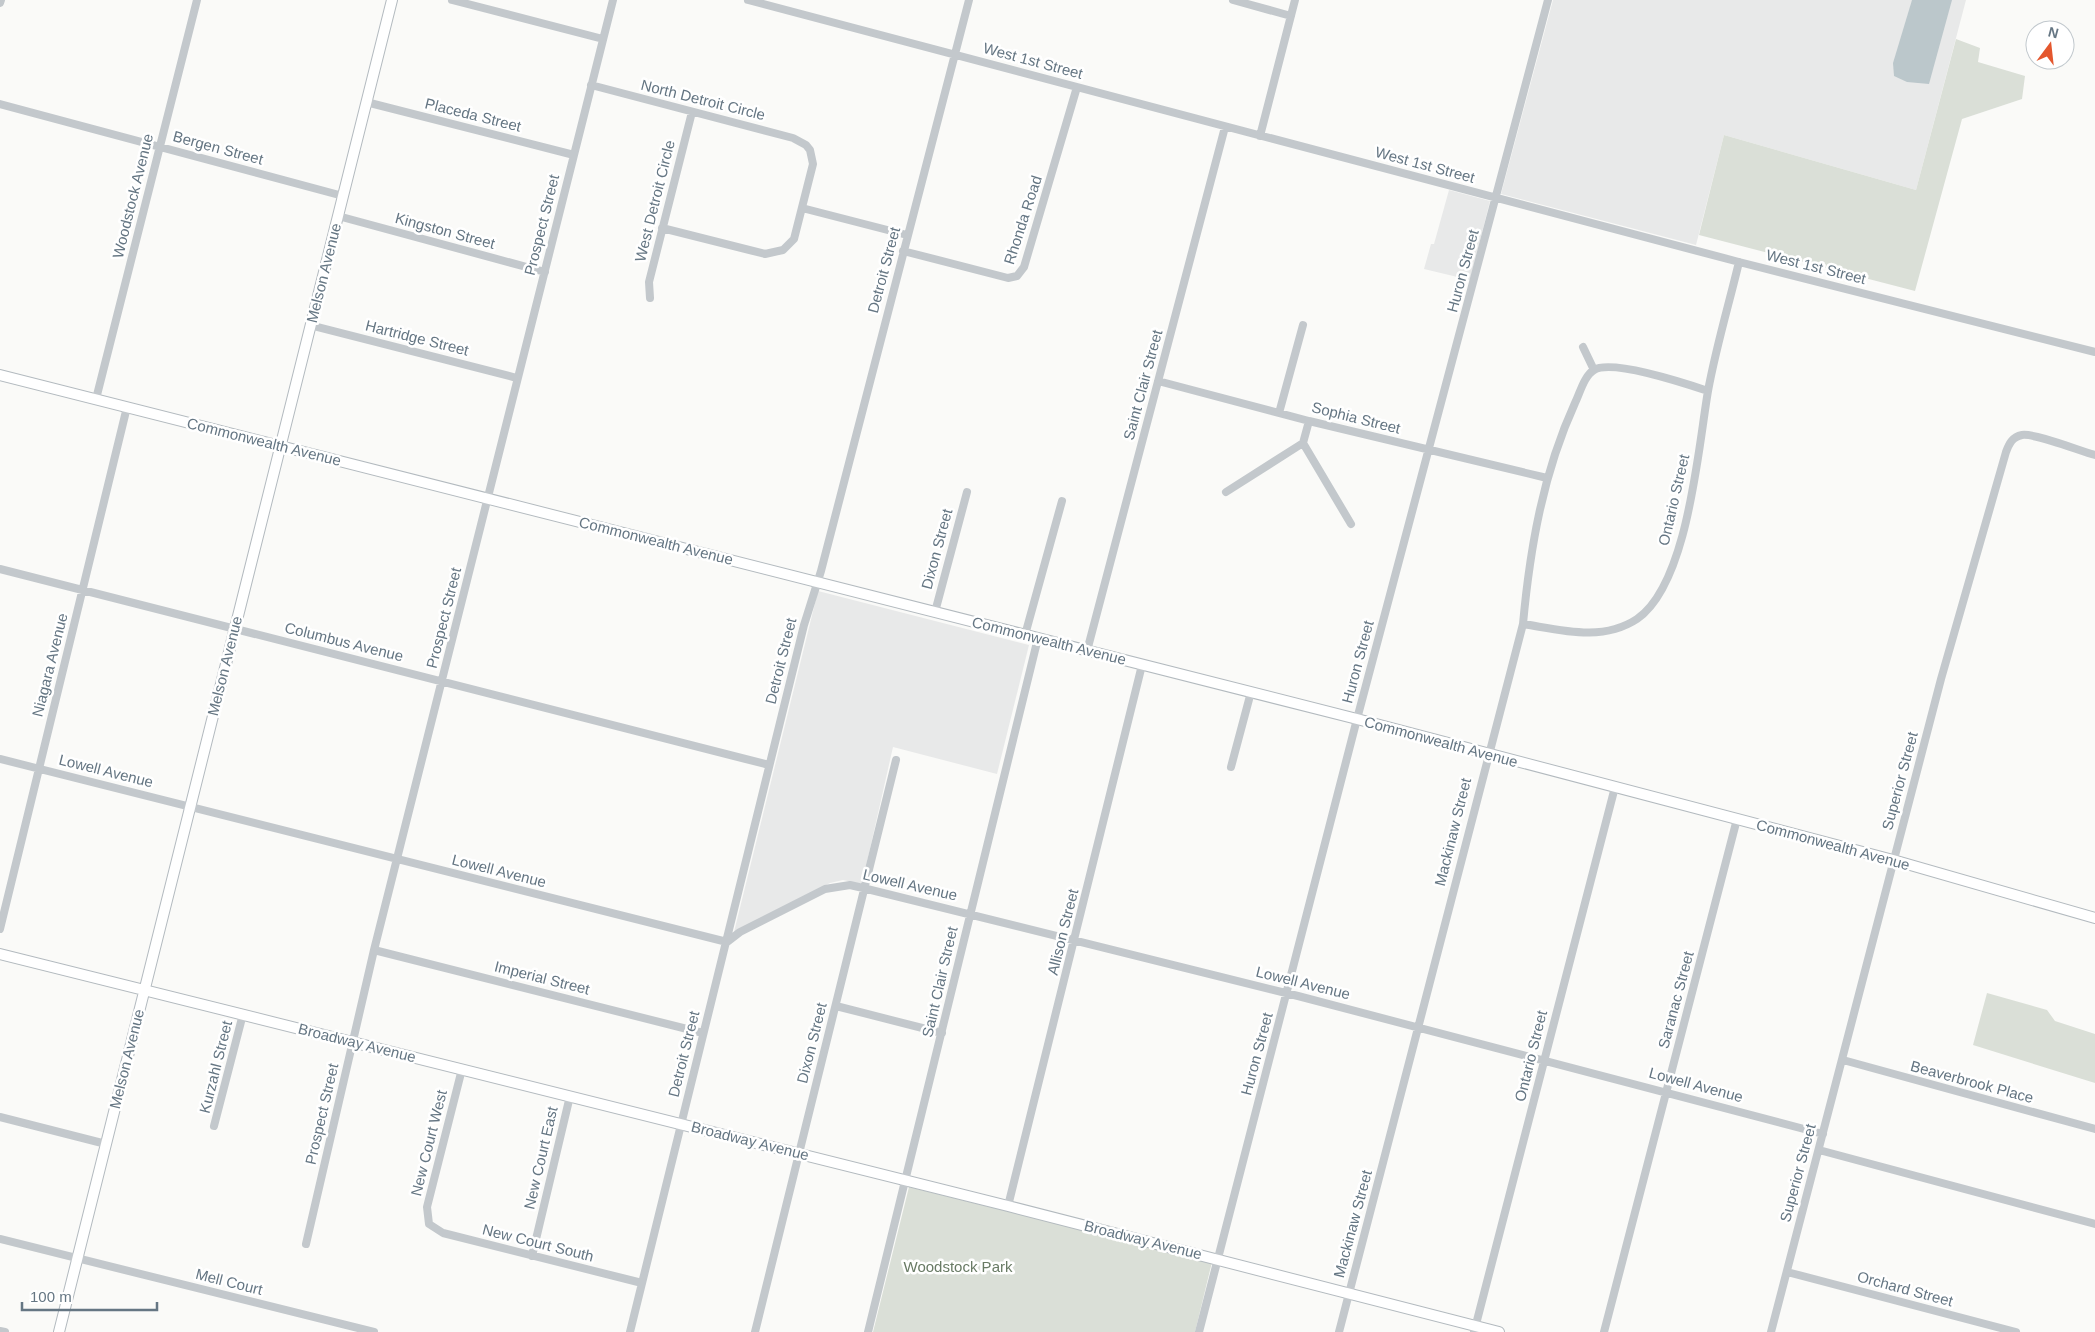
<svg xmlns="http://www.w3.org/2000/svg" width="2095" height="1332" viewBox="0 0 2095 1332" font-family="Helvetica,sans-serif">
<rect width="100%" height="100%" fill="#fafaf8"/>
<!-- built -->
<path fill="#e8e9e9" d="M 1553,0 L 1966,0 L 1916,190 L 1724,135 L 1696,245 L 1501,194 Z
M 1449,190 L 1490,201 L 1470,280 L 1424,269 L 1431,244 L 1434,244 Z
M 818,591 L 1029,645 L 997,774 L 893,747 L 862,884 L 843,880 L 830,883 L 734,932 Z"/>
<!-- green -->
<path fill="#dadfd7" d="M 1956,39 L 1980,48 L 1978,62 L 2025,76 L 2022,99 L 1962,119 L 1915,291 L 1699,235 L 1724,135 L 1916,190 Z
M 1987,993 L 2047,1010 L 2055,1021 L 2095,1034 L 2095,1083 L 1973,1045 Z
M 909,1187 L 1212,1262 L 1195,1332 L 873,1332 Z"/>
<!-- water -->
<path fill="#bbc7cb" d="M 1912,0 L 1952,0 L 1929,84 L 1907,82 L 1894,76 L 1893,63 Z"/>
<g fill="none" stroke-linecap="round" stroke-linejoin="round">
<defs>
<path id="secondary" d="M 0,375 L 1357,719 L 1893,860 L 2095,918
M 0,954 L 1008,1206 L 1499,1332
M 59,1332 L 392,0"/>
</defs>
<!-- secondary casing -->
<use href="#secondary" stroke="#b3babf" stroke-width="12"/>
<!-- street -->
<path stroke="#c3c8cc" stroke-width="8" d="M 452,0 L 603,39
M 748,0 L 1739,262 L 2095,352
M 1233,0 L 1291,16
M 0,3 L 1,0
M 591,85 L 793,138 L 806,145 L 810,150 L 813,164 L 794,239 L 783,250 L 765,254 L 662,228
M 366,102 L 574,155
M 0,104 L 343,196
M 1260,136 L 1295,0
M 802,208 L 907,235
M 338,216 L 545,272
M 903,251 L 1008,278 L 1017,276 L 1024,267 L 1077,87
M 650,298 L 649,282 L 692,112
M 310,325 L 517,378
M 1583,347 L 1594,370
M 1158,381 L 1309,421 L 1547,478
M 96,399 L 197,0
M 1279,413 L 1303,325
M 1303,443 L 1351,524
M 1226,492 L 1303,443 L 1309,421
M 0,569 L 769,765
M 935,612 L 967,492
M 1523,624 C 1561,630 1602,642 1637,619 C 1688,584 1698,449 1708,391 C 1716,347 1729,304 1739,262
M 1025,635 L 1062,501
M 1087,651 L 1225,127
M 0,759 L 727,942 L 740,932 L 825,889 L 850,885 L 863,888 L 1298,996 L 1823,1134
M 1231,767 L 1251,692
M 0,929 L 127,407
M 374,950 L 703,1033
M 836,1006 L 942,1033
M 1843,1060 L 2095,1129
M 462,1069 L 427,1207 L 429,1224 L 443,1233 L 642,1283
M 0,1117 L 106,1144
M 214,1126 L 243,1014
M 1819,1150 L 2095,1224
M 1008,1206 L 1142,665
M 0,1239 L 374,1332
M 306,1244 L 374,950 L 613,0
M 532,1256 L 570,1096
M 1787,1272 L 2016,1332
M 0,1331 L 5,1332
M 630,1332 L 804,625 L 821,571 L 969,0
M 755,1332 L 896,760
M 868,1332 L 1038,638
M 1199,1332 L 1357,719 L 1548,0
M 1339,1332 L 1523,624 C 1530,548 1543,473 1575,403 C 1580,393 1584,376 1594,370 C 1612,359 1687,384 1708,391
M 1474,1332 L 1615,787
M 1604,1332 L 1737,819
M 1771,1332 L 1941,679 L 2006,452 C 2009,444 2012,437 2022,435 C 2035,433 2080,451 2095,455"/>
<!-- secondary -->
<use href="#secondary" stroke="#fff" stroke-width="10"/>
</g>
<g text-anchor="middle" stroke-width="5" stroke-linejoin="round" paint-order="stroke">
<!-- street labels -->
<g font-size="15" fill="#657683" stroke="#fff">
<text transform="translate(1033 61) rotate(15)" y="5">West 1st Street</text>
<text transform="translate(703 100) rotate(14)" y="5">North Detroit Circle</text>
<text transform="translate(473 115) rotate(14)" y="5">Placeda Street</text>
<text transform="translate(218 148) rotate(15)" y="5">Bergen Street</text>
<text transform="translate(1425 165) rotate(15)" y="5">West 1st Street</text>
<text transform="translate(133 196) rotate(-76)" y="5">Woodstock Avenue</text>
<text transform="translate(655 201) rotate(-76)" y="5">West Detroit Circle</text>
<text transform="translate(1023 220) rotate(-72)" y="5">Rhonda Road</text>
<text transform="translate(542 225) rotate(-76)" y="5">Prospect Street</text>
<text transform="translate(445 231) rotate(15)" y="5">Kingston Street</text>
<text transform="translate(1816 267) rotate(14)" y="5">West 1st Street</text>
<text transform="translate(884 270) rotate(-75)" y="5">Detroit Street</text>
<text transform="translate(1463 271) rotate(-75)" y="5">Huron Street</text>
<text transform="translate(324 273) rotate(-76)" y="5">Melson Avenue</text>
<text transform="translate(417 338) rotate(14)" y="5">Hartridge Street</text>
<text transform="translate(1143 385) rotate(-75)" y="5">Saint Clair Street</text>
<text transform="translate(1356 418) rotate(14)" y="5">Sophia Street</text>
<text transform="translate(264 442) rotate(14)" y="5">Commonwealth Avenue</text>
<text transform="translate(1674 500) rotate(-77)" y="5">Ontario Street</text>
<text transform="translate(656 541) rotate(14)" y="5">Commonwealth Avenue</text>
<text transform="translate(937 549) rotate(-75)" y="5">Dixon Street</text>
<text transform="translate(444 618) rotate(-76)" y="5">Prospect Street</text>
<text transform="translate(1049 641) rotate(14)" y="5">Commonwealth Avenue</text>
<text transform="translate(344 642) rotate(14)" y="5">Columbus Avenue</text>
<text transform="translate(781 661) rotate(-76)" y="5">Detroit Street</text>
<text transform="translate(1358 662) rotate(-75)" y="5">Huron Street</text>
<text transform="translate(50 665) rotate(-76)" y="5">Niagara Avenue</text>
<text transform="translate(225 666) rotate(-76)" y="5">Melson Avenue</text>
<text transform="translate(1441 742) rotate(15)" y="5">Commonwealth Avenue</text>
<text transform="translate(106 771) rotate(14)" y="5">Lowell Avenue</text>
<text transform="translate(1900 781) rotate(-75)" y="5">Superior Street</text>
<text transform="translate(1453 832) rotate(-76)" y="5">Mackinaw Street</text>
<text transform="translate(1833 845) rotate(15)" y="5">Commonwealth Avenue</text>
<text transform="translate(499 871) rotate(14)" y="5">Lowell Avenue</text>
<text transform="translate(910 885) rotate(13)" y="5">Lowell Avenue</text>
<text transform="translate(1063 932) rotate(-76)" y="5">Allison Street</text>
<text transform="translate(542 978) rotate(14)" y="5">Imperial Street</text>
<text transform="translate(940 982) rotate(-77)" y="5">Saint Clair Street</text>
<text transform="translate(1303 983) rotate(14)" y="5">Lowell Avenue</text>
<text transform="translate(1676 1000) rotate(-75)" y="5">Saranac Street</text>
<text transform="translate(357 1043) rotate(14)" y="5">Broadway Avenue</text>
<text transform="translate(812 1043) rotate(-76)" y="5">Dixon Street</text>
<text transform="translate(684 1054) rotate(-76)" y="5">Detroit Street</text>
<text transform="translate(1257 1054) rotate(-75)" y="5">Huron Street</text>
<text transform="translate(1531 1056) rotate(-76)" y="5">Ontario Street</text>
<text transform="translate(127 1059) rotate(-76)" y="5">Melson Avenue</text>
<text transform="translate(216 1067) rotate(-76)" y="5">Kurzahl Street</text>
<text transform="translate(1972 1082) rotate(15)" y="5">Beaverbrook Place</text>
<text transform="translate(1696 1085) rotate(15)" y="5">Lowell Avenue</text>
<text transform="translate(322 1114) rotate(-77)" y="5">Prospect Street</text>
<text transform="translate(750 1141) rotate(14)" y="5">Broadway Avenue</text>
<text transform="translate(429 1143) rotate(-76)" y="5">New Court West</text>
<text transform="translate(541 1158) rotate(-77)" y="5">New Court East</text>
<text transform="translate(1798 1173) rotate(-75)" y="5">Superior Street</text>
<text transform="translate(1353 1224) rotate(-75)" y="5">Mackinaw Street</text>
<text transform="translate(1143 1240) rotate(14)" y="5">Broadway Avenue</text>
<text transform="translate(538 1243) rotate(14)" y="5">New Court South</text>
<text transform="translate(229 1282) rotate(14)" y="5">Mell Court</text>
<text transform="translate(1905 1289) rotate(15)" y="5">Orchard Street</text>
</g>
<!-- park labels -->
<g font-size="15" fill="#687a64" stroke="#fff">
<text x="958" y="1272">Woodstock Park</text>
</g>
</g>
<!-- north arrow -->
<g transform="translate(2050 45) rotate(15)"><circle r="24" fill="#ffffff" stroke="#c1c8cd"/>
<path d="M0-4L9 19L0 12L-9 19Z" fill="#e4572e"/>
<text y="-8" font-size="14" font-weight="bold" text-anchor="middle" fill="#657683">N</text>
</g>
<!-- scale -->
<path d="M22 1302v8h135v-8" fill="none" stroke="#657683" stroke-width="2.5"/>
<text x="30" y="1302" font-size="15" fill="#657683" stroke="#ffffff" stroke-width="4" paint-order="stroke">100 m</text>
</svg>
